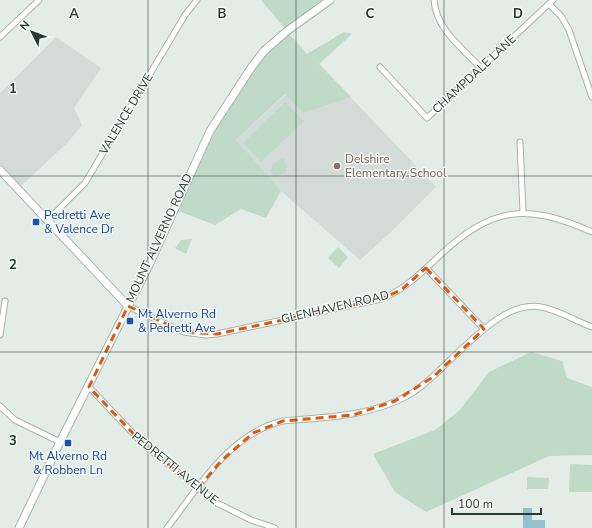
<svg xmlns="http://www.w3.org/2000/svg" width="592" height="528" viewBox="0 0 592 528" font-family="'Nunito Sans',sans-serif">
<rect width="100%" height="100%" fill="#e4ece8"/>
<!-- built -->
<path fill="#d2dbd8" d="M 56,37 L 101,68 L 74,108 L 82,125 L 69,141 L 18,189 L 0,170 L 0,93 Z
M 319,64 L 436,187 L 391,232 L 360,260 L 274,185 L 236,140 Z"/>
<!-- green -->
<path fill="#bfdac7" d="M 261,0 L 330,0 L 287,31 L 307,54 L 344,32 L 352,34 L 319,64 L 351,97 L 303,113 L 285,94 L 236,140 L 281,191 L 266,218 L 241,209 L 215,225 L 173,209 L 196,160 L 251,68 L 287,31 Z
M 285,102 L 304,121 L 261,162 L 243,143 Z
M 284,158 L 287,172 L 274,177 L 270,171 L 274,162 Z
M 192,239 L 186,254 L 175,248 L 181,240 Z
M 338,247 L 348,257 L 339,268 L 328,258 Z
M 531,352 L 562,361 L 567,378 L 592,387 L 592,455 L 549,456 L 426,512 L 395,492 L 373,454 L 435,430 L 460,410 L 489,372 Z
M 570,464 L 592,465 L 592,492 L 569,492 Z
M 527,477 L 549,478 L 548,489 L 527,489 Z"/>
<!-- water -->
<path fill="#92c0cb" d="M 523,508 L 532,508 L 532,520 L 545,520 L 545,528 L 523,528 Z"/>
<g fill="none" stroke-linecap="round" stroke-linejoin="round">
<defs>
<path id="street" d="M 434,0 C 436,29 462,48 481,68
M 549,4 L 561,16 L 569,30 L 592,97
M 0,37 L 39,0
M 380,67 L 427,118 L 553,0
M 520,142 L 523,213
M 47,221 L 85,183 L 185,15 L 197,0
M 426,268 L 484,329
M 128,306 L 174,328 L 184,332 L 206,335 L 217,334 L 381,299 C 404,290 420,274 437,258 C 491,207 525,202 592,232
M 0,335 L 5,301
M 89,387 L 145,446 L 217,503 L 251,520 L 275,528
M 0,406 L 15,420 L 60,442
M 167,528 C 198,488 230,433 283,421 C 325,417 368,417 407,396 C 447,374 494,298 541,307 C 559,310 575,321 592,327"/>
<path id="secondary" d="M 0,170 L 128,306
M 19,528 L 60,442 L 150,263 L 210,131 L 251,68 L 264,51 L 287,31 L 330,0"/>
</defs>
<!-- street casing -->
<use href="#street" stroke="#a7b3af" stroke-width="7"/>
<!-- secondary casing -->
<use href="#secondary" stroke="#a3b6b0" stroke-width="9"/>
<!-- street -->
<use href="#street" stroke="#fff" stroke-width="5"/>
<!-- secondary -->
<use href="#secondary" stroke="#fff" stroke-width="7"/>
</g>
<!-- marked area -->
<path fill="none" stroke="#de580e" stroke-width="3" stroke-dasharray="8 5" stroke-linejoin="round" d="M 426,268 L 484,329 L 433,377 L 395,401 L 353,415 L 283,421 L 253,433 L 221,461 L 198,488 L 145,446 L 89,387 L 128,306 L 184,332 L 217,334 L 381,299 L 401,290 Z"/>
<!-- grid -->
<path fill="none" stroke="#253b36" stroke-width="1" stroke-opacity="0.55" d="M 148,0 L 148,528M 296,0 L 296,528M 444,0 L 444,528M 0,176 L 592,176M 0,352 L 592,352"/>
<!-- markers -->
<circle fill="#8d6e63" stroke="#f4f9f6" stroke-width="1.5" cx="337" cy="166" r="4"/>
<g fill="#1a4fb4" stroke="#f4f9f6" stroke-width="1.5">
<rect x="32" y="218" width="8" height="8" rx="2"/>
<rect x="126" y="317" width="8" height="8" rx="2"/>
<rect x="64" y="439" width="8" height="8" rx="2"/>
</g>
<g text-anchor="middle" stroke-width="3" stroke-linejoin="round" paint-order="stroke">
<!-- street labels -->
<g font-size="12" fill="#253b36" stroke="#f4f9f6">
<text transform="translate(474 74) rotate(-43)" y="4">CHAMPDALE LANE</text>
<text transform="translate(126 114) rotate(-59)" y="4">VALENCE DRIVE</text>
<text transform="translate(159 238) rotate(-65)" y="4">MOUNT ALVERNO ROAD</text>
<text transform="translate(335 307) rotate(-13)" y="4">GLENHAVEN ROAD</text>
<text transform="translate(175 468) rotate(39)" y="4">PEDRETTI AVENUE</text>
</g>
<!-- education labels -->
<g font-size="12" fill="#785e54" stroke="#f4f9f6" text-anchor="start">
<text x="345" y="163">Delshire<tspan x="345" dy="14">Elementary School</tspan></text>
</g>
<!-- transit labels -->
<g font-size="12" fill="#164399" stroke="#f4f9f6" text-anchor="start">
<text x="44" y="219">Pedretti Ave<tspan x="44" dy="14">&amp; Valence Dr</tspan></text>
<text x="138" y="318">Mt Alverno Rd<tspan x="138" dy="14">&amp; Pedretti Ave</tspan></text>
<text x="68" y="460" text-anchor="middle">Mt Alverno Rd<tspan x="68" dy="14">&amp; Robben Ln</tspan></text>
</g>
</g>
<g font-size="13" text-anchor="middle" font-weight="bold" fill="#253b36" stroke="#f4f9f6" stroke-width="3" stroke-linejoin="round" paint-order="stroke">
<text x="74" y="18">A</text>
<text x="222" y="18">B</text>
<text x="370" y="18">C</text>
<text x="518" y="18">D</text>
<text x="13" y="93">1</text>
<text x="13" y="269">2</text>
<text x="13" y="445">3</text>
</g>
<!-- north arrow -->
<g transform="translate(32 32) rotate(312)" stroke="#f4f9f6" stroke-width="3" paint-order="stroke">
<path d="M0-3L7 15L0 10L-7 15Z" fill="#253b36"/>
<text y="-6" font-size="11" font-weight="bold" text-anchor="middle" fill="#253b36">N</text>
</g>
<!-- scale -->
<path d="M452 508v6h89v-6" fill="none" stroke="#253b36" stroke-width="2"/>
<text x="458" y="508" font-size="12" fill="#253b36" stroke="#f4f9f6" stroke-width="3" paint-order="stroke">100 m</text>
</svg>
